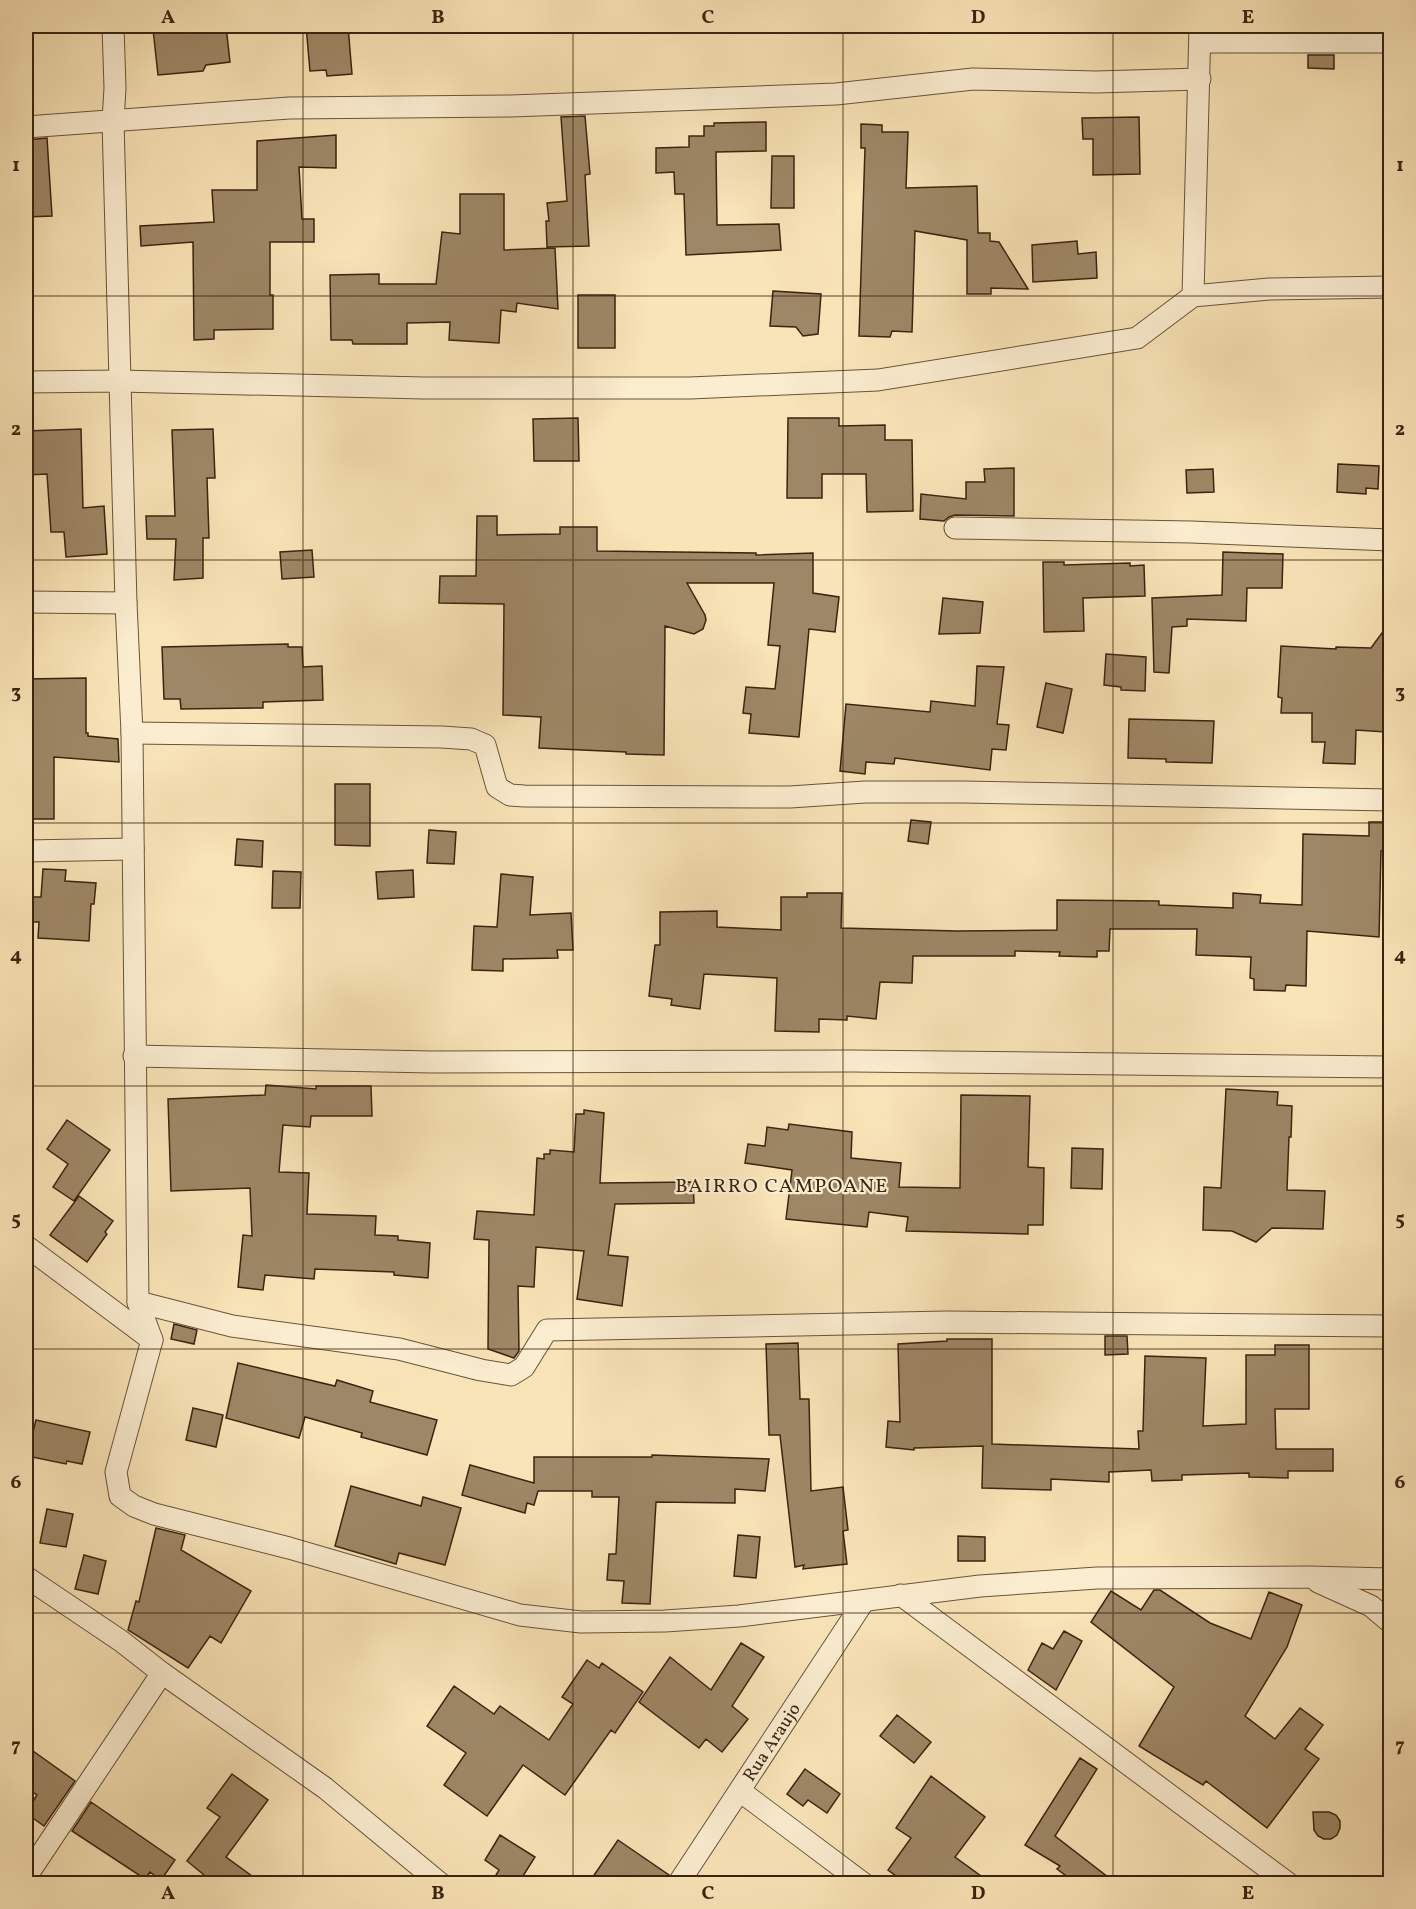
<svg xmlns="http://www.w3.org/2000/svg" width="1416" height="1909" viewBox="0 0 1416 1909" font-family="Vollkorn,serif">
<rect width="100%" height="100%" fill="#f9e4b7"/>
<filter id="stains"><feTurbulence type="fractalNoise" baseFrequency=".00333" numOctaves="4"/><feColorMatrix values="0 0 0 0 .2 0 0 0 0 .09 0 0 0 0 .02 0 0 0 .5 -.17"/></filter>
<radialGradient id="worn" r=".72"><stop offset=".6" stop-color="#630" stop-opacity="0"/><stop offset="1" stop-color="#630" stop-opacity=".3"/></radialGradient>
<!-- building -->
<path fill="#9e8766" stroke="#3b230f" stroke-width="1.5" d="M 178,26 L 181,30 L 226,26 L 230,62 L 206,65 L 203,71 L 158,75 L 153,29 Z
M 306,26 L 348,26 L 352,74 L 327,76 L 326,70 L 310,71 Z
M 1308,26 L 1335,26 L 1335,29 L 1308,29 Z
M 1308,55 L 1334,55 L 1334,69 L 1308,68 Z
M 585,116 L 590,174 L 585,175 L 589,246 L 547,247 L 546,221 L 549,221 L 547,203 L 567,201 L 561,117 Z
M 1139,117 L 1140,174 L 1093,175 L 1093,139 L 1083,139 L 1082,118 Z
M 766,122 L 766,151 L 716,152 L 717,225 L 779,224 L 781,250 L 686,255 L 684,194 L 675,194 L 674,172 L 656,173 L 656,148 L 689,147 L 689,136 L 704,136 L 704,126 L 714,126 L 714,123 Z
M 861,124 L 882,125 L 882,132 L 908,132 L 906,188 L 977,186 L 978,233 L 990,233 L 990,241 L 999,242 L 1028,289 L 991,288 L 991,294 L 967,294 L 967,240 L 915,231 L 912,332 L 892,331 L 890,337 L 859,336 L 865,148 L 861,148 Z
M 336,135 L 336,168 L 299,167 L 302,219 L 314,219 L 314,242 L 270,242 L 270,295 L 273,295 L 273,329 L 214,330 L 214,339 L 194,340 L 193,242 L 141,246 L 140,226 L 214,222 L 212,190 L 257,190 L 257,141 Z
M 47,138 L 52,216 L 26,217 L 26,140 Z
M 772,156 L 794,156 L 794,208 L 771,208 Z
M 460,194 L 504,194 L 504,250 L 555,248 L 558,309 L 517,303 L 516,312 L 501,310 L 499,343 L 449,340 L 450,322 L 407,323 L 407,344 L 353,344 L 352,340 L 331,340 L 330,275 L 379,274 L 379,284 L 436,284 L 442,232 L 460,234 Z
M 1077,241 L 1078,254 L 1096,252 L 1097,278 L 1033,282 L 1032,245 Z
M 773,291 L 821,294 L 818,334 L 803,336 L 796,327 L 770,326 Z
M 578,295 L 615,295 L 615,348 L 578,348 Z
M 578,418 L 579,461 L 534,461 L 533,419 Z
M 788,418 L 839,418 L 839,426 L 885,425 L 885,440 L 912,440 L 913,511 L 867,512 L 866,474 L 822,474 L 822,498 L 787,498 Z
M 81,429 L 83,508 L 104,506 L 107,554 L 66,557 L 64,532 L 51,532 L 47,474 L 26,475 L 26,431 Z
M 213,429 L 215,478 L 207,478 L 209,538 L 203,538 L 203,578 L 174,580 L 176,539 L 147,539 L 146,516 L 175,516 L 172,430 Z
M 1338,464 L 1379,466 L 1378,489 L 1366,488 L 1366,494 L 1337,492 Z
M 1014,468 L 1014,516 L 955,515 L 949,517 L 944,521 L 920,519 L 921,494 L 966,499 L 966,482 L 985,482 L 984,469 Z
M 1213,469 L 1214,492 L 1187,493 L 1186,470 Z
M 477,516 L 497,516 L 497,535 L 560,534 L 560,527 L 597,527 L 597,551 L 756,553 L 756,555 L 813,553 L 813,593 L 839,597 L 835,632 L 809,629 L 799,737 L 749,733 L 751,714 L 743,713 L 746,687 L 775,689 L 780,646 L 768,645 L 774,583 L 687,583 L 705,615 L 706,620 L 703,629 L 694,634 L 665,626 L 664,755 L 626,754 L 626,752 L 539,748 L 541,717 L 503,715 L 504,604 L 439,603 L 440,576 L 476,576 Z
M 312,550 L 314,577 L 282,579 L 280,552 Z
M 1223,552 L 1283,554 L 1282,588 L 1247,588 L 1246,621 L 1187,619 L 1187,626 L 1172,627 L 1169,673 L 1154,672 L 1152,598 L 1222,595 Z
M 1043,562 L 1064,562 L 1064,565 L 1130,563 L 1130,566 L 1144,565 L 1145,596 L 1083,598 L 1084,631 L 1044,632 Z
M 943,598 L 983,602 L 980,633 L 939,634 Z
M 1390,622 L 1390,686 L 1386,732 L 1356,730 L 1355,764 L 1323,763 L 1325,742 L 1312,742 L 1312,713 L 1281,713 L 1282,698 L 1278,697 L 1281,646 L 1336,649 L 1336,647 L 1371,648 Z
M 288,644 L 288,647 L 302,647 L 303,667 L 322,666 L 323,700 L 263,702 L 263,708 L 181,709 L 180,699 L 164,699 L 162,647 Z
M 1106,654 L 1146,657 L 1145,691 L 1121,690 L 1121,687 L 1104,685 Z
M 977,666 L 1004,667 L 997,724 L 1009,725 L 1006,750 L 992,749 L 990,770 L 895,758 L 894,764 L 866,762 L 865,774 L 840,771 L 846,704 L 930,712 L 931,701 L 975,706 Z
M 86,678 L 86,733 L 88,733 L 88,736 L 118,739 L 119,762 L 54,757 L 54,819 L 26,819 L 26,679 Z
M 1046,683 L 1072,689 L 1063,733 L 1037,727 Z
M 1129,719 L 1214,721 L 1212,763 L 1166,762 L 1166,759 L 1128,758 Z
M 335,784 L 370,784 L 370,846 L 335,845 Z
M 911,820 L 931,822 L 928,844 L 908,841 Z
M 1369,822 L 1390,822 L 1390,851 L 1381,851 L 1379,937 L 1307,931 L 1306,986 L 1286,985 L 1285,991 L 1254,990 L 1254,979 L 1250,978 L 1251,957 L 1196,955 L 1197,929 L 1110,929 L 1109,951 L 1097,951 L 1097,957 L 1059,956 L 1060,952 L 1015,951 L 1015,956 L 913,956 L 912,983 L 880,982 L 876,1019 L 847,1016 L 847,1020 L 819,1019 L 819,1032 L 775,1031 L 777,978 L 704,974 L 700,1009 L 671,1005 L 672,999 L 649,996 L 655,945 L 660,945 L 660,912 L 717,911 L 717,927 L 781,930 L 781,897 L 807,897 L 807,893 L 842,893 L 841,928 L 957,931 L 1057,930 L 1057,900 L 1159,901 L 1159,905 L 1233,908 L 1233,893 L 1261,895 L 1260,903 L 1302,905 L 1303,834 L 1369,836 Z
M 429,830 L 456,832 L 454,864 L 427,863 Z
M 237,839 L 263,841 L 262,867 L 235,865 Z
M 43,869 L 66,870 L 65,881 L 96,883 L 94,904 L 91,904 L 89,941 L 38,938 L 39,922 L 30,922 L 32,897 L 41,897 Z
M 413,870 L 414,897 L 378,899 L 376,872 Z
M 273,871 L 301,872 L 300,908 L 272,908 Z
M 501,874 L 533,877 L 530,915 L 571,913 L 573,950 L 557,950 L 558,958 L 503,959 L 503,971 L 472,970 L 474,926 L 497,927 Z
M 266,1085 L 316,1089 L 316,1086 L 371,1086 L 372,1116 L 311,1116 L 310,1127 L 283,1125 L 279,1172 L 309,1173 L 307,1214 L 376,1216 L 375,1235 L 398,1236 L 398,1240 L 430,1243 L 428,1278 L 394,1275 L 394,1272 L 315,1269 L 314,1279 L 265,1275 L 263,1290 L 238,1287 L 243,1235 L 252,1236 L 250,1188 L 171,1191 L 168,1099 L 265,1095 Z
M 1226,1089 L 1278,1092 L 1277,1105 L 1292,1106 L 1291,1137 L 1289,1137 L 1287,1190 L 1325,1191 L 1323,1229 L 1272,1228 L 1256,1242 L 1232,1231 L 1203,1230 L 1204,1187 L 1221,1188 Z
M 961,1095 L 1030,1096 L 1028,1167 L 1044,1168 L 1043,1225 L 1028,1225 L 1028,1234 L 906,1231 L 908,1217 L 869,1212 L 867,1227 L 786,1219 L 792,1170 L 745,1163 L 748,1144 L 765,1146 L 767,1127 L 788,1130 L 789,1124 L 852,1132 L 851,1158 L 901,1163 L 899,1187 L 960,1188 Z
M 584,1110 L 604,1113 L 600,1183 L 693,1182 L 694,1203 L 615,1204 L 608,1255 L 628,1257 L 622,1306 L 577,1299 L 584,1251 L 536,1247 L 534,1287 L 518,1286 L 519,1351 L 514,1358 L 488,1349 L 489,1240 L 474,1239 L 477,1211 L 534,1215 L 537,1158 L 544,1159 L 544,1154 L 550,1154 L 550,1150 L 574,1152 L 576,1114 L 584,1114 Z
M 67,1120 L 110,1150 L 74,1201 L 53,1187 L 68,1164 L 47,1149 Z
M 1072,1148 L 1103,1149 L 1102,1189 L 1071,1188 Z
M 79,1196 L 113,1221 L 105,1232 L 107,1234 L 87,1262 L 50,1235 Z
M 174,1324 L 197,1330 L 194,1344 L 171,1339 Z
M 1105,1336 L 1127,1336 L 1128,1354 L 1105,1355 Z
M 947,1339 L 992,1339 L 992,1444 L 1139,1449 L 1138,1431 L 1143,1431 L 1145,1356 L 1206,1358 L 1203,1426 L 1246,1424 L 1246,1355 L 1275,1355 L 1275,1345 L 1309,1345 L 1309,1409 L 1275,1409 L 1276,1449 L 1333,1449 L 1333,1471 L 1288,1471 L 1288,1478 L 1249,1477 L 1249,1473 L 1182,1475 L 1182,1480 L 1152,1481 L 1151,1470 L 1109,1472 L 1109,1482 L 1051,1479 L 1051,1490 L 982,1488 L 983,1446 L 914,1448 L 914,1450 L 886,1447 L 888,1421 L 900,1422 L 898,1344 L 947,1341 Z
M 798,1343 L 800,1399 L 809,1399 L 811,1491 L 843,1487 L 848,1530 L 843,1531 L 847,1564 L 803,1569 L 804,1565 L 795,1567 L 780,1435 L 769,1435 L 766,1344 Z
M 238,1363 L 335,1386 L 337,1380 L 373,1391 L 370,1402 L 437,1420 L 427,1455 L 361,1437 L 362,1433 L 305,1417 L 299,1438 L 226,1418 Z
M 193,1408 L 223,1415 L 216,1447 L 186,1440 Z
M 36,1420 L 90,1432 L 82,1464 L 67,1461 L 66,1464 L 27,1456 Z
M 652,1455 L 769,1459 L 765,1491 L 735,1489 L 735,1503 L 656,1502 L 650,1604 L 622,1603 L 624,1581 L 607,1580 L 609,1554 L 616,1554 L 619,1497 L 592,1497 L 592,1491 L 538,1491 L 534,1505 L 527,1503 L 525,1513 L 462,1495 L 470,1465 L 534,1483 L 534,1457 L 652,1457 Z
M 351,1486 L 421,1506 L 423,1497 L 461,1508 L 445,1565 L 399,1553 L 396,1564 L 335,1546 Z
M 47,1509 L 73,1514 L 66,1547 L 40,1543 Z
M 156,1528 L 185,1535 L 181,1550 L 251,1591 L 221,1643 L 210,1636 L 188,1668 L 128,1630 L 136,1601 L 139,1602 Z
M 738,1535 L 760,1537 L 756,1578 L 734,1576 Z
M 958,1536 L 985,1537 L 985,1561 L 958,1561 Z
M 84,1555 L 106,1561 L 98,1594 L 75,1589 Z
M 1154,1590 L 1160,1590 L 1210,1623 L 1251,1639 L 1269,1592 L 1302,1605 L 1287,1647 L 1245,1716 L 1275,1739 L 1300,1708 L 1323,1725 L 1305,1749 L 1319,1759 L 1267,1828 L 1206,1781 L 1203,1785 L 1139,1746 L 1174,1687 L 1091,1622 L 1111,1591 L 1141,1610 Z
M 1064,1631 L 1082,1641 L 1056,1690 L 1028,1670 L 1042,1643 L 1053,1649 Z
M 741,1643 L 764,1657 L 732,1706 L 748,1719 L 722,1752 L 706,1739 L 699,1748 L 639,1702 L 670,1657 L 711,1690 Z
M 587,1660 L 599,1668 L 602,1663 L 643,1692 L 615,1733 L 611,1730 L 565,1795 L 523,1765 L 487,1816 L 444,1785 L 466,1753 L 427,1726 L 454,1686 L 494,1714 L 500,1706 L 549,1740 L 573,1704 L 562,1697 Z
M 897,1715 L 931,1742 L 914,1763 L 880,1736 Z
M 26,1746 L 75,1781 L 44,1826 L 26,1813 L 37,1795 L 26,1787 Z
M 1080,1758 L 1097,1769 L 1055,1836 L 1117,1884 L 1077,1884 L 1057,1869 L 1060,1866 L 1025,1845 Z
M 805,1769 L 840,1794 L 827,1813 L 808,1800 L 803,1806 L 787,1794 Z
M 232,1774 L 268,1800 L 226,1857 L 263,1884 L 215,1884 L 187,1861 L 220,1817 L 207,1808 Z
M 931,1776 L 985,1817 L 955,1857 L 992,1884 L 907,1884 L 888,1870 L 911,1838 L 896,1828 Z
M 91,1802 L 175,1860 L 161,1880 L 150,1872 L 145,1879 L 72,1831 Z
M 1313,1812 L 1329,1812 L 1336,1815 L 1340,1821 L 1340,1828 L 1337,1835 L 1331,1839 L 1324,1839 L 1318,1836 L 1314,1830 Z
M 500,1835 L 535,1857 L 518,1884 L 510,1884 L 496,1875 L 499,1870 L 485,1860 Z
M 618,1840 L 669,1875 L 665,1884 L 588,1884 Z"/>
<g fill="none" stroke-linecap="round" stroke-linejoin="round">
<defs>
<g id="street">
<path d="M 113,26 L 115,88 L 113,121 L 126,603 L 132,733 L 138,1302 L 152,1340 L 116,1472 L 120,1496 L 134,1506 L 154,1514 L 289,1548 L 520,1615 L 581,1622 L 665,1621 L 739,1616 L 980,1586 L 1097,1578 L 1308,1577 L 1390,1579"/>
<path d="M 1201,42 L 1390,42"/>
<path d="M 26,127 L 289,108 L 511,106 L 836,94 L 973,79 L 1096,82 L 1200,79"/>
<path d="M 1193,296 L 1200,26"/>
<path d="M 26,382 L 119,381 L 424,388 L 690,388 L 878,380 L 1137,338 L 1193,296 L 1269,289 L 1390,287"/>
<path d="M 955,528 L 1191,532 L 1390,540"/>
<path d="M 26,602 L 126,603"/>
<path d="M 132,733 L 442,737 L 471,739 L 485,745 L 497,787 L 510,795 L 524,796 L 790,797 L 865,792 L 963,792 L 1390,800"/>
<path d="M 26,851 L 133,849"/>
<path d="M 134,1056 L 432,1062 L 852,1061 L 1390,1067"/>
<path d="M 26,1246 L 152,1340"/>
<path d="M 138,1302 L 232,1326 L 399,1349 L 481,1370 L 511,1375 L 524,1367 L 547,1330 L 947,1322 L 1390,1326"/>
<path d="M 26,1577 L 121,1641 L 162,1673 L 325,1788 L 441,1884"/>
<path d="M 1318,1582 L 1371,1606 L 1390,1622"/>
<path d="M 901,1595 L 1289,1884"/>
<path d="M 740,1791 L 864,1884"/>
<path d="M 26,1877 L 162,1673"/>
<path id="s1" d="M 678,1884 L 864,1601"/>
</g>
</defs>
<!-- street casing -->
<use href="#street" stroke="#6a5339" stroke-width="23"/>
<!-- street -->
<use href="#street" stroke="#fbedd0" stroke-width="21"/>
</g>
<!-- grid -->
<path fill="none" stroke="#3b230f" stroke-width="1.5" stroke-opacity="0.55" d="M 303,26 L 303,1884M 573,26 L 573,1884M 843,26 L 843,1884M 1113,26 L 1113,1884M 26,296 L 1390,296M 26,560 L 1390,560M 26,823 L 1390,823M 26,1086 L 1390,1086M 26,1349 L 1390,1349M 26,1613 L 1390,1613"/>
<g text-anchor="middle" stroke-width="4.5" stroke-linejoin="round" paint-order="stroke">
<!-- street labels -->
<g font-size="18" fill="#3b230f" stroke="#fbedd0">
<text dy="6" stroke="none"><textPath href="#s1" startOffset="170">Rua Araujo</textPath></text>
</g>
<!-- neighbourhood labels -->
<g font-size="20" letter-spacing="1.5" fill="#3b230f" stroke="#fbedd0">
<text x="782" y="1192">BAIRRO CAMPOANE</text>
</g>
</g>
<!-- margin -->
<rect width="1416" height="1909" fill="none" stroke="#f9e4b7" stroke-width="66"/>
<rect x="33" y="33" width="1350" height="1843" fill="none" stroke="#3b230f" stroke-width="2"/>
<g font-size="20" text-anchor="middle" font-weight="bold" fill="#3b230f">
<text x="168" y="23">A</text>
<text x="438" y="23">B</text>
<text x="708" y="23">C</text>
<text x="978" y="23">D</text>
<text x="1248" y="23">E</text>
<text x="16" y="171">1</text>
<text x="1400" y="171">1</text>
<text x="16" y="435">2</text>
<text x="1400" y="435">2</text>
<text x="16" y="698">3</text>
<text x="1400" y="698">3</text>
<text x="16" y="961">4</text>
<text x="1400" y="961">4</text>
<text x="16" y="1225">5</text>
<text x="1400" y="1225">5</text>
<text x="16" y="1488">6</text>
<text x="1400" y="1488">6</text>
<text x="16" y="1751">7</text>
<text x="1400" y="1751">7</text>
<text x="168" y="1899">A</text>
<text x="438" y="1899">B</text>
<text x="708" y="1899">C</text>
<text x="978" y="1899">D</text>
<text x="1248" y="1899">E</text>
</g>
<rect width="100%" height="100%" filter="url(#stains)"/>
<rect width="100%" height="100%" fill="url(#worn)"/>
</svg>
